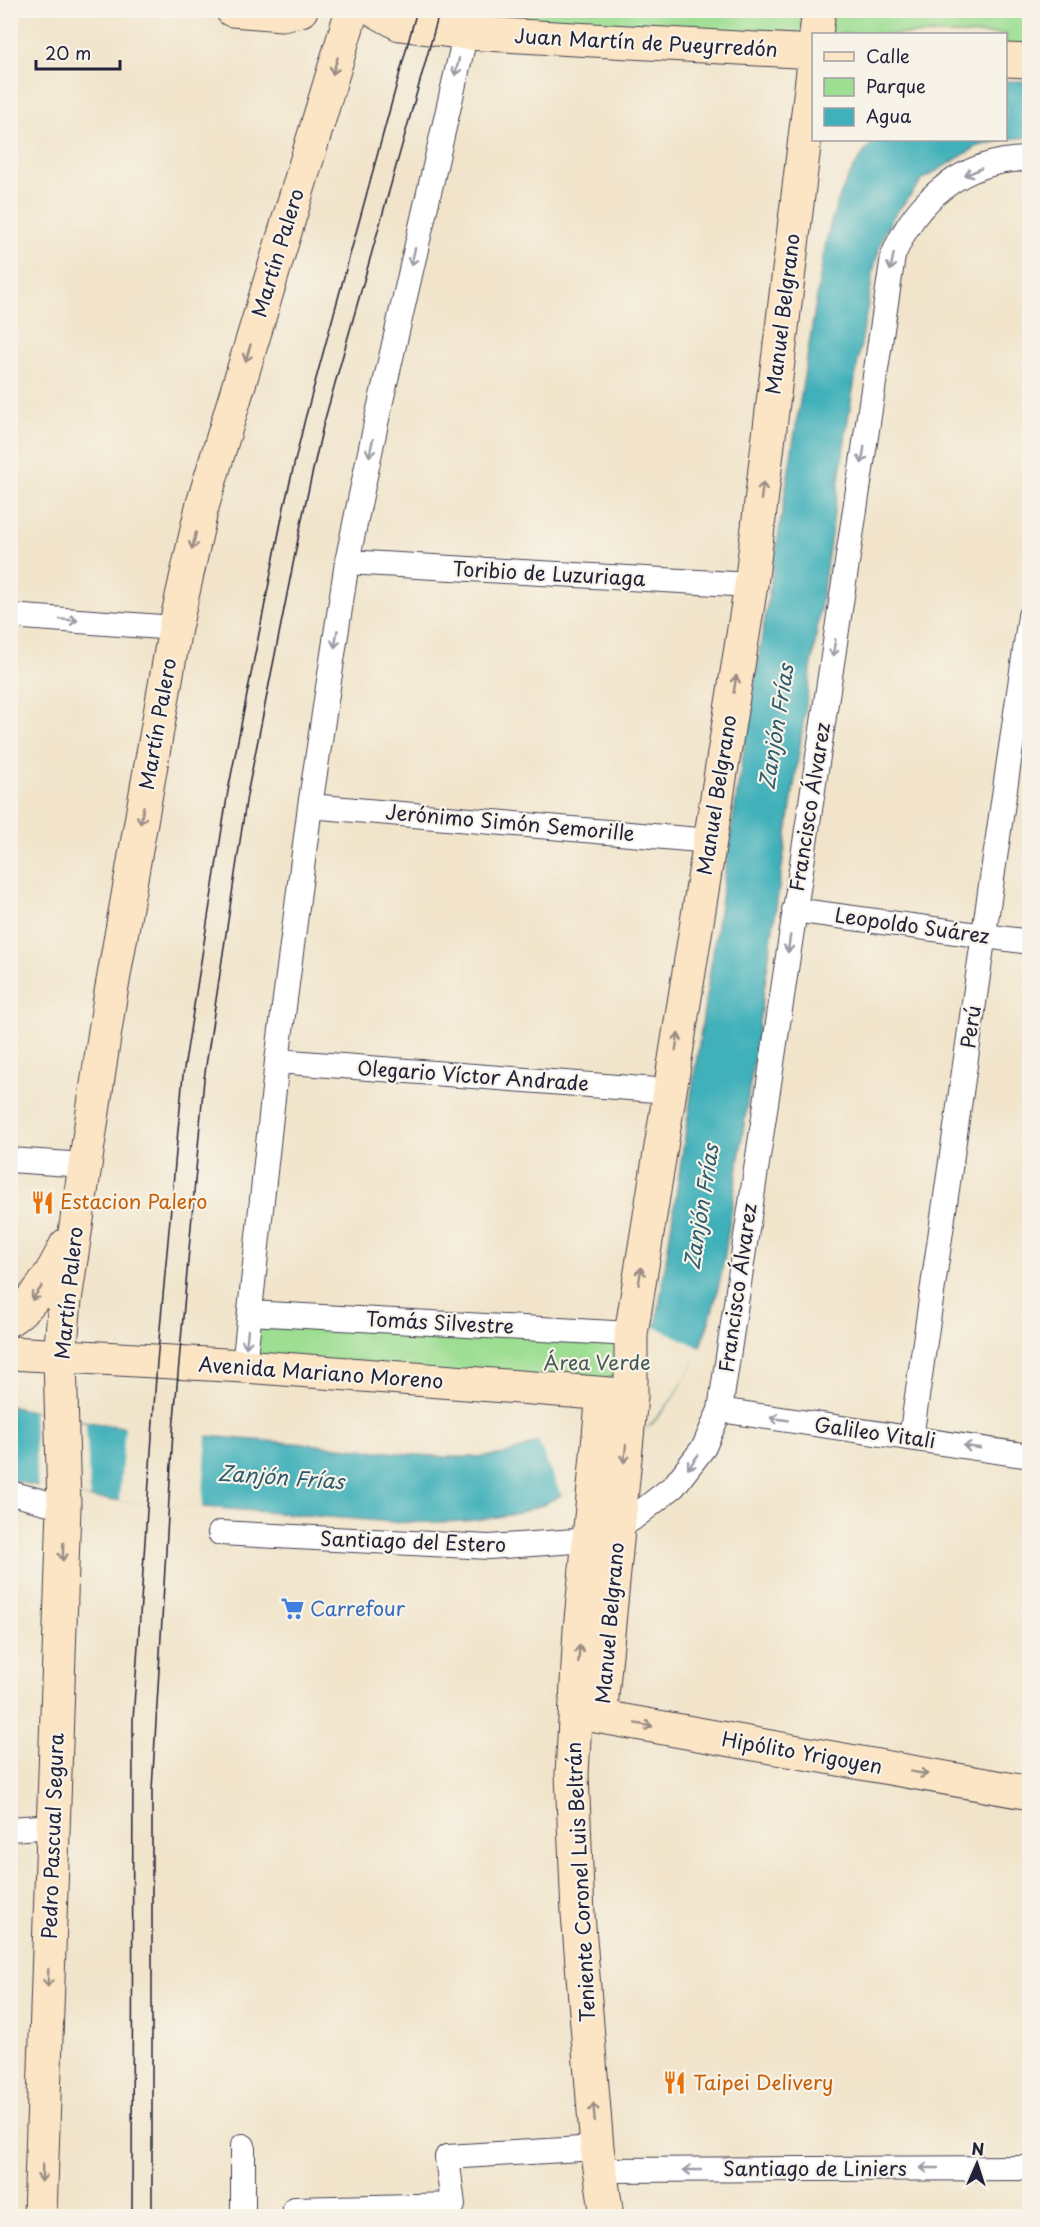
<svg xmlns="http://www.w3.org/2000/svg" width="1040" height="2227" viewBox="0 0 1040 2227" font-family="'Playpen Sans',sans-serif">
<rect width="100%" height="100%" fill="#f7f3e8"/>
<filter id="ink" filterUnits="userSpaceOnUse"><feTurbulence type="fractalNoise" baseFrequency=".0167" numOctaves="2"/><feDisplacementMap in="SourceGraphic" scale="12" xChannelSelector="R" yChannelSelector="G"/><feConvolveMatrix kernelMatrix="1 2 1 2 8 2 1 2 1" color-interpolation-filters="sRGB"/></filter>
<filter id="wash" filterUnits="userSpaceOnUse"><feTurbulence type="fractalNoise" baseFrequency=".008" numOctaves="4" result="noise"/><feDisplacementMap in="SourceGraphic" scale="24" xChannelSelector="R" yChannelSelector="G"/><feGaussianBlur stdDeviation="1.35" result="paint"/><feColorMatrix in="noise" values="0 0 0 0 0 0 0 0 0 0 0 0 0 0 0 0 0 1.4 0 .05"/><feComposite in="paint" operator="in"/></filter>
<g filter="url(#wash)">
<rect width="100%" height="100%" fill="#f1e4ca"/>
<!-- green -->
<path fill="#9ede93" stroke="#608067" stroke-width="1.5" d="M 486,10 L 917,10 L 1029,15 L 1030,52 L 1006,51 L 1006,34 L 814,34 L 813,41 L 480,28 Z
M 250,1313 L 631,1334 L 631,1396 L 244,1366 Z"/>
<!-- water -->
<path fill="#40b0ba" stroke="#31697a" stroke-width="1.5" d="M 1006,81 L 1029,81 L 1029,137 L 1006,139 Z
M 875,140 L 1004,140 L 978,146 L 923,179 L 893,217 L 883,236 L 875,263 L 848,419 L 725,1254 C 714,1315 697,1373 655,1420 C 643,1434 624,1445 609,1457 C 594,1469 579,1483 562,1494 C 516,1524 445,1523 393,1522 L 90,1498 L 11,1480 L 10,1406 C 115,1433 230,1437 338,1447 C 387,1451 474,1466 519,1450 C 564,1434 625,1375 652,1336 L 656,1327 L 744,748 L 824,253 C 832,211 845,172 875,140 Z"/>
<!-- pier -->
<path fill="#f1e4ca" d="M 656,1327 L 701,1348 L 685,1379 L 670,1401 L 635,1443 L 585,1482 L 561,1495 L 538,1441 L 590,1404 L 645,1346 Z
M 33,1412 L 86,1422 L 90,1498 L 38,1488 Z
M 125,1426 L 207,1434 L 202,1508 L 119,1501 Z"/>
</g>
<g filter="url(#ink)">
<g fill="none" stroke-linecap="round" stroke-linejoin="round">
<defs>
<path id="street" d="M 347,562 L 751,585
M 10,616 L 175,628
M 310,806 L 710,841
M 794,910 L 1030,942
M 277,1061 L 669,1091
M 10,1160 L 85,1165
M 250,1313 L 631,1334
M 244,1366 L 277,1061 L 310,806 L 347,562 L 378,414 L 471,10
M 720,1410 L 1030,1456
M 911,1438 L 1030,616
M 10,1493 L 64,1507
M 220,1533 L 489,1547 L 589,1540 L 632,1519 L 674,1486 L 704,1447 L 720,1410 L 893,256 C 916,198 965,159 1030,159
M 10,1829 L 54,1826
M 600,2170 L 1030,2168
M 295,2209 L 453,2205 L 447,2157 L 597,2148
M 243,2216 L 243,2146"/>
<path id="secondary" d="M 232,10 L 282,14 L 301,10
M 375,10 L 400,24 L 465,33 L 814,52
M 816,34 L 819,10
M 1006,60 L 1030,61
M 10,1319 C 36,1302 53,1272 66,1245
M 10,1353 L 244,1366 L 623,1395
M 603,1394 L 580,1630 L 572,1774 L 578,1914 L 597,2148 L 607,2216
M 585,1714 L 1030,1793
M 607,1718 L 602,1712 L 602,1696 L 631,1396 L 631,1334 L 751,585 L 814,63
M 40,2216 L 64,1507 L 60,1357 L 65,1300 L 109,1004 L 175,628 L 202,507 L 352,10"/>
</defs>
<!-- street casing -->
<use href="#street" stroke="#413f50" stroke-width="26"/>
<!-- secondary casing -->
<use href="#secondary" stroke="#413f50" stroke-width="35"/>
<!-- street -->
<use href="#street" stroke="#fff" stroke-width="24"/>
<!-- secondary -->
<use href="#secondary" stroke="#fce5c4" stroke-width="33"/>
<!-- tram -->
<path stroke="#22223b" stroke-width="1.5" d="M 132,2216 L 133,1720 L 157,1362 L 183,1075 L 228,791 L 284,507 L 305,419 L 417,10
M 152,2216 L 152,1790 L 173,1431 L 204,1079 L 247,795 L 303,514 L 323,426 L 440,10"/>
</g>
<!-- one-way arrows -->
<defs><path id="oneway-shaft" d="M-6 0H5M1.5-3L5.5 0L1.5 3" fill="none" stroke-width="1.6" stroke-linecap="round" stroke-linejoin="round" transform="scale(1.5)"/></defs>
<g stroke="#9a8d86">
<use href="#oneway-shaft" transform="translate(335 66) rotate(107)"/>
<use href="#oneway-shaft" transform="translate(248 353) rotate(107)"/>
<use href="#oneway-shaft" transform="translate(762 491) rotate(-83)"/>
<use href="#oneway-shaft" transform="translate(194 541) rotate(103)"/>
<use href="#oneway-shaft" transform="translate(735 684) rotate(-81)"/>
<use href="#oneway-shaft" transform="translate(142 815) rotate(100)"/>
<use href="#oneway-shaft" transform="translate(677 1042) rotate(-81)"/>
<use href="#oneway-shaft" transform="translate(640 1276) rotate(-81)"/>
<use href="#oneway-shaft" transform="translate(37 1293) rotate(126)"/>
<use href="#oneway-shaft" transform="translate(625 1454) rotate(96)"/>
<use href="#oneway-shaft" transform="translate(63 1552) rotate(92)"/>
<use href="#oneway-shaft" transform="translate(579 1654) rotate(-86)"/>
<use href="#oneway-shaft" transform="translate(644 1725) rotate(10)"/>
<use href="#oneway-shaft" transform="translate(919 1773) rotate(10)"/>
<use href="#oneway-shaft" transform="translate(48 1978) rotate(92)"/>
<use href="#oneway-shaft" transform="translate(594 2112) rotate(-95)"/>
<use href="#oneway-shaft" transform="translate(42 2173) rotate(92)"/>
</g>
<g stroke="#9c9ca7">
<use href="#oneway-shaft" transform="translate(457 67) rotate(103)"/>
<use href="#oneway-shaft" transform="translate(973 172) rotate(156)"/>
<use href="#oneway-shaft" transform="translate(413 257) rotate(103)"/>
<use href="#oneway-shaft" transform="translate(892 262) rotate(101)"/>
<use href="#oneway-shaft" transform="translate(371 448) rotate(102)"/>
<use href="#oneway-shaft" transform="translate(863 455) rotate(99)"/>
<use href="#oneway-shaft" transform="translate(69 620) rotate(4)"/>
<use href="#oneway-shaft" transform="translate(336 639) rotate(99)"/>
<use href="#oneway-shaft" transform="translate(834 648) rotate(99)"/>
<use href="#oneway-shaft" transform="translate(789 944) rotate(98)"/>
<use href="#oneway-shaft" transform="translate(247 1339) rotate(96)"/>
<use href="#oneway-shaft" transform="translate(779 1419) rotate(-172)"/>
<use href="#oneway-shaft" transform="translate(972 1447) rotate(-172)"/>
<use href="#oneway-shaft" transform="translate(693 1462) rotate(126)"/>
<use href="#oneway-shaft" transform="translate(929 2168) rotate(180)"/>
<use href="#oneway-shaft" transform="translate(692 2170) rotate(180)"/>
</g>
</g>
<!-- icons -->
<defs>
<symbol id="restaurant-bare" viewBox="-9 -9 18 18"><path d="M-5-6h1v4h1v-4h1v4h1v-4h1v5L-1.5 .5V6h-2V.5L-5-1ZM5-6V6H3V1.5H1.5Q1.5-4 5-6Z" fill="#e8710a" stroke="#f7f3e8" stroke-width="2.5" paint-order="stroke"/></symbol>
<symbol id="supermarket-bare" viewBox="-9 -9 18 18"><path d="M-6-5.5h2.5l.6 2H6L4.5 2H-2.5L-4.4-4H-6ZM-1.5 3.2a1.3 1.3 0 1 0 .1 0ZM3 3.2a1.3 1.3 0 1 0 .1 0Z" fill="#3f7fe0" stroke="#f7f3e8" stroke-width="2.5" paint-order="stroke"/></symbol>
</defs>
<g fill-rule="evenodd">
<use href="#restaurant-bare" x="26" y="1186" width="33" height="33"/>
<use href="#supermarket-bare" x="276" y="1592" width="33" height="33"/>
<use href="#restaurant-bare" x="658" y="2066" width="33" height="33"/>
</g>
<g text-anchor="middle" stroke-width="4.5" stroke-linejoin="round" paint-order="stroke">
<!-- street labels -->
<g font-size="20" fill="#22223b" stroke="#f7f3e8">
<text transform="translate(646 43) rotate(3)" y="7">Juan Martín de Pueyrredón</text>
<text transform="translate(278 253) rotate(-73)" y="7">Martín Palero</text>
<text transform="translate(783 314) rotate(-83)" y="7">Manuel Belgrano</text>
<text transform="translate(549 574) rotate(3)" y="7">Toribio de Luzuriaga</text>
<text transform="translate(158 724) rotate(-80)" y="7">Martín Palero</text>
<text transform="translate(717 795) rotate(-81)" y="7">Manuel Belgrano</text>
<text transform="translate(810 807) rotate(-81)" y="7">Francisco Álvarez</text>
<text transform="translate(510 823) rotate(5)" y="7">Jerónimo Simón Semorille</text>
<text transform="translate(912 926) rotate(8)" y="7">Leopoldo Suárez</text>
<text transform="translate(971 1027) rotate(-82)" y="7">Perú</text>
<text transform="translate(473 1076) rotate(4)" y="7">Olegario Víctor Andrade</text>
<text transform="translate(738 1288) rotate(-82)" y="7">Francisco Álvarez</text>
<text transform="translate(69 1293) rotate(-84)" y="7">Martín Palero</text>
<text transform="translate(440 1323) rotate(3)" y="7">Tomás Silvestre</text>
<text transform="translate(321 1373) rotate(4)" y="7">Avenida Mariano Moreno</text>
<text transform="translate(875 1433) rotate(8)" y="7">Galileo Vitali</text>
<text transform="translate(413 1542) rotate(2)" y="7">Santiago del Estero</text>
<text transform="translate(610 1623) rotate(-85)" y="7">Manuel Belgrano</text>
<text transform="translate(802 1753) rotate(10)" y="7">Hipólito Yrigoyen</text>
<text transform="translate(53 1836) rotate(-88)" y="7">Pedro Pascual Segura</text>
<text transform="translate(581 1882) rotate(-93)" y="7">Teniente Coronel Luis Beltrán</text>
<text x="815" y="2176">Santiago de Liniers</text>
</g>
<!-- food labels -->
<g font-size="20" fill="#c56008" stroke="#f7f3e8" text-anchor="start">
<text x="60" y="1209">Estacion Palero</text>
<text x="693" y="2090">Taipei Delivery</text>
</g>
<!-- park labels -->
<g font-size="20" fill="#475a55" stroke="#f7f3e8">
<text x="597" y="1370">Área Verde</text>
</g>
<!-- shop labels -->
<g font-size="20" fill="#366cbe" stroke="#f7f3e8" text-anchor="start">
<text x="310" y="1616">Carrefour</text>
</g>
<!-- water labels -->
<g font-size="21" font-style="italic" fill="#2e5b6e" stroke="#f7f3e8">
<text transform="translate(777 727) rotate(-81)" y="7">Zanjón Frías</text>
<text transform="translate(702 1207) rotate(-81)" y="7">Zanjón Frías</text>
<text transform="translate(281 1478) rotate(4)" y="7">Zanjón Frías</text>
</g>
</g>
<!-- margin -->
<rect width="1040" height="2227" fill="none" stroke="#f7f3e8" stroke-width="36"/>
<!-- legend -->
<rect x="812" y="33" width="195" height="108" fill="#f7f3e8" stroke="#a29fa3" stroke-width="1.5"/>
<rect x="824" y="52" width="30" height="9" fill="#fce5c4" stroke="#a29fa3" stroke-width="1.5"/>
<text x="866" y="63" font-size="18" fill="#22223b">Calle</text>
<rect x="824" y="78" width="30" height="18" fill="#9ede93" stroke="#a29fa3" stroke-width="1.5"/>
<text x="866" y="93" font-size="18" fill="#22223b">Parque</text>
<rect x="824" y="108" width="30" height="18" fill="#40b0ba" stroke="#a29fa3" stroke-width="1.5"/>
<text x="866" y="123" font-size="18" fill="#22223b">Agua</text>
<!-- north arrow -->
<g transform="translate(977 2164) rotate(3)" stroke="#f7f3e8" stroke-width="4.5" paint-order="stroke">
<path d="M0-4.5L10 22L0 15L-10 22Z" fill="#22223b"/>
<text y="-9" font-size="16" font-weight="bold" text-anchor="middle" fill="#22223b">N</text>
</g>
<!-- scale -->
<path d="M36 60v9h84v-9" fill="none" stroke="#22223b" stroke-width="3"/>
<text x="45" y="60" font-size="18" fill="#22223b" stroke="#f7f3e8" stroke-width="4.5" paint-order="stroke">20 m</text>
</svg>
